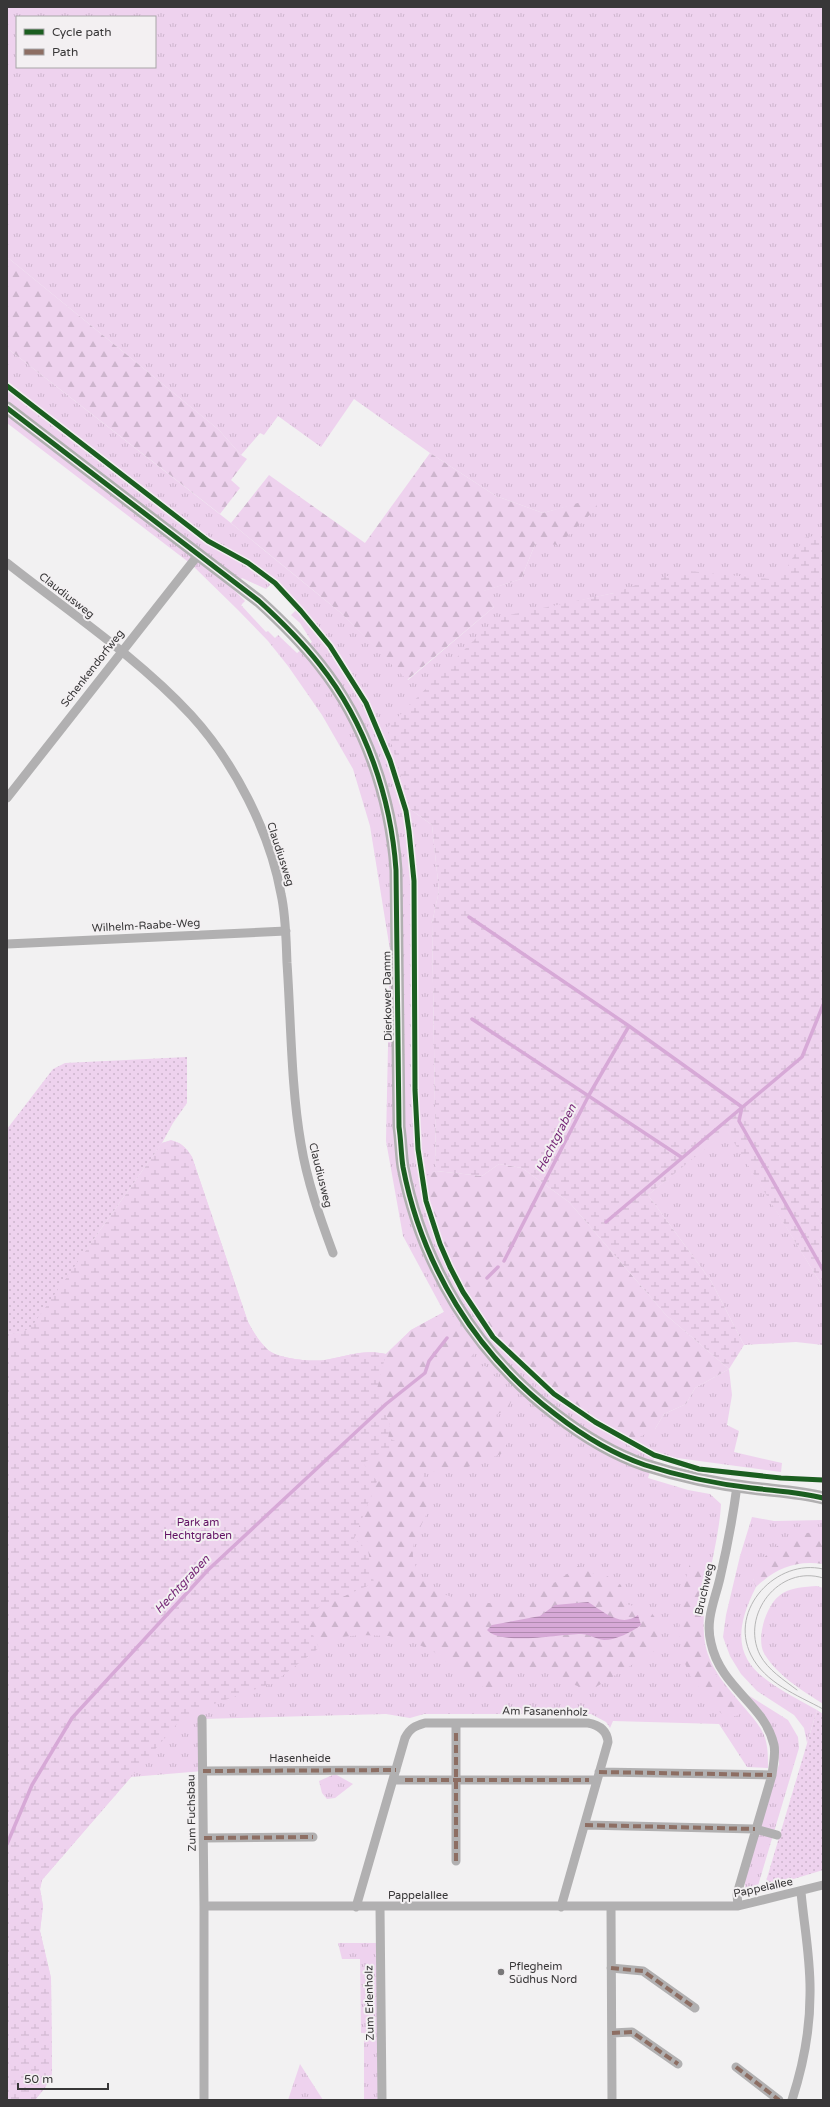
<svg xmlns="http://www.w3.org/2000/svg" width="830" height="2107" viewBox="0 0 830 2107" font-family="'Varela Round',sans-serif">
<defs>
<pattern id="grass-tufts" width="24" height="20" patternUnits="userSpaceOnUse"><rect width="24" height="20" fill="#eed2ee"/><path d="M3 7l-1-3M5 7V3M7 7l1-3M15 17l-1-3M17 17v-4M19 17l1-3" fill="none" stroke="#cdb5cd"/></pattern>
<pattern id="forest-firs" width="22" height="20" patternUnits="userSpaceOnUse"><rect width="22" height="20" fill="#eed2ee"/><path d="M5 1l3.5 6h-7zM16 11l3.5 6h-7z" fill="#cdb5cd"/></pattern>
<pattern id="wetland-marsh" width="20" height="14" patternUnits="userSpaceOnUse"><rect width="20" height="14" fill="#eed2ee"/><path d="M1 5h8M5 5V1M11 12h8M15 12V8" fill="none" stroke="#cdb5cd"/></pattern>
<pattern id="garden-dots" width="8" height="8" patternUnits="userSpaceOnUse"><rect width="8" height="8" fill="#eed2ee"/><path d="M2 2h.1M6 6h.1" fill="none" stroke="#cdb5cd" stroke-width="1.8" stroke-linecap="round"/></pattern>
<pattern id="water-rules" width="6" height="5" patternUnits="userSpaceOnUse"><rect width="6" height="5" fill="#d7a9d7"/><path d="M0 2.5h6" fill="none" stroke="#af8aaf"/></pattern>
</defs>
<rect width="100%" height="100%" fill="#f2f1f2"/>
<!-- grass -->
<path fill="url(#grass-tufts)" fill-rule="evenodd" d="M 7,7 L 823,7 L 823,612 L 614,593 L 582,600 L 410,809 L 432,825 L 439,891 L 432,923 L 436,1171 L 426,1177 L 655,1429 L 664,1414 L 686,1404 L 695,1388 L 729,1369 L 732,1395 L 727,1425 L 739,1431 L 734,1452 L 782,1463 L 781,1472 L 655,1455 L 648,1478 L 688,1490 L 710,1494 L 721,1504 C 719,1547 698,1602 705,1643 C 710,1671 731,1691 748,1712 C 754,1719 760,1726 764,1735 C 768,1745 768,1756 768,1768 L 747,1767 L 719,1724 L 613,1721 L 610,1728 L 606,1722 L 591,1714 L 424,1714 L 410,1718 L 386,1714 L 202,1719 L 203,1771 L 131,1777 L 42,1880 L 40,1889 L 43,1906 L 40,1931 L 51,1978 L 52,2067 L 50,2080 L 35,2100 L 7,2100 L 7,1334 L 23,1332 L 110,1218 L 162,1143 C 176,1138 184,1144 192,1157 L 248,1322 C 254,1333 259,1342 268,1350 C 279,1359 312,1362 325,1360 C 348,1356 363,1349 386,1354 L 411,1330 L 444,1312 L 403,1236 L 386,1141 L 390,950 L 370,826 L 353,769 L 322,715 L 288,666 L 268,641 L 238,610 L 191,564 L 7,423 L 7,348 L 226,519 L 341,613 L 408,680 L 494,607 L 483,591 L 521,579 L 536,542 L 595,499 L 543,513 L 496,496 L 430,453 L 354,399 L 321,447 L 278,416 L 264,435 L 260,433 L 241,455 L 219,430 L 7,257 ZM 17,17 L 155,17 L 155,67 L 17,67 ZM 242,578 L 266,589 L 271,584 L 297,609 L 291,615 L 300,623 L 312,642 L 297,653 L 278,635 L 275,638 L 268,631 L 266,632 L 241,605 L 245,601 L 232,588 Z
M 727,1130 L 823,1287 L 823,1345 L 796,1342 L 744,1345 L 711,1281 L 648,1195 Z
M 752,1517 L 774,1521 L 823,1520 L 823,1533 L 801,1534 L 753,1579 L 756,1587 C 718,1661 759,1678 817,1710 L 807,1743 L 804,1728 L 794,1715 L 757,1691 L 741,1674 L 730,1656 L 723,1637 L 726,1615 L 740,1556 Z
M 817,1586 L 823,1588 L 823,1704 C 802,1690 778,1676 765,1655 C 755,1640 766,1606 779,1596 C 789,1587 805,1587 817,1586 Z
M 748,1695 L 788,1720 L 798,1737 L 799,1748 L 757,1889 L 748,1892 L 745,1887 L 745,1880 L 779,1764 C 778,1733 769,1718 748,1695 Z
M 335,1774 L 353,1784 L 335,1798 L 327,1799 L 322,1793 L 319,1781 Z
M 338,1943 L 380,1943 L 382,2100 L 364,2100 L 364,2033 L 361,2033 L 360,1959 L 342,1959 Z
M 300,2064 L 323,2100 L 288,2100 Z"/>
<!-- forest -->
<path fill="url(#forest-firs)" d="M 7,257 L 219,430 L 241,455 L 247,459 L 231,480 L 240,488 L 220,514 L 7,348 Z
M 430,453 L 496,496 L 543,513 L 595,498 L 597,508 L 558,545 L 536,542 L 521,579 L 484,591 L 494,607 L 407,680 L 341,613 L 231,523 L 269,475 L 365,543 Z
M 499,1164 L 522,1168 L 569,1202 L 666,1315 L 729,1369 L 695,1388 L 686,1404 L 664,1414 L 655,1429 L 630,1442 C 580,1414 532,1380 493,1337 C 488,1331 483,1322 478,1315 C 450,1273 430,1228 422,1178 L 436,1171 L 482,1176 Z
M 444,1312 L 451,1313 L 477,1350 L 469,1359 L 478,1367 L 486,1366 L 512,1397 C 511,1408 505,1410 496,1415 L 512,1435 L 501,1454 L 463,1469 L 422,1472 C 426,1482 432,1497 429,1507 C 424,1524 411,1538 413,1556 C 419,1599 480,1609 514,1600 C 538,1594 559,1581 578,1566 L 592,1573 L 607,1576 L 621,1585 L 623,1594 L 622,1603 L 649,1610 C 660,1622 666,1635 656,1650 L 596,1687 L 580,1687 L 562,1680 L 548,1667 L 524,1667 L 494,1693 L 468,1679 L 433,1651 L 410,1641 L 389,1636 L 361,1635 L 342,1637 L 319,1648 L 309,1626 L 319,1607 L 374,1583 L 354,1539 L 377,1481 L 363,1463 L 388,1438 L 390,1425 L 379,1399 L 377,1388 L 386,1354 L 411,1330 Z
M 823,1533 L 823,1564 C 796,1560 776,1568 756,1587 C 755,1585 753,1581 753,1578 C 752,1562 787,1536 801,1534 C 808,1532 816,1533 823,1533 Z
M 693,1557 L 701,1557 L 708,1562 L 702,1614 L 705,1654 L 717,1677 L 739,1702 L 741,1708 L 739,1715 C 725,1720 717,1711 709,1700 C 703,1692 694,1683 689,1673 C 677,1648 678,1622 683,1595 C 685,1582 687,1569 693,1557 Z"/>
<!-- wetland -->
<path fill="url(#wetland-marsh)" d="M 823,534 L 823,1287 L 727,1131 L 648,1195 L 711,1281 L 744,1345 L 729,1369 L 666,1315 L 569,1202 L 522,1168 L 499,1164 L 482,1176 L 436,1171 L 432,923 L 439,891 L 432,825 L 410,809 L 387,728 L 481,633 L 505,616 L 614,593 L 650,580 L 689,571 L 770,579 L 785,571 L 804,538 Z
M 171,1140 C 181,1143 186,1147 192,1157 L 248,1322 C 254,1333 259,1342 268,1350 C 279,1359 312,1362 325,1360 C 348,1356 363,1349 386,1354 L 377,1388 L 379,1399 L 390,1425 L 388,1438 L 400,1443 L 363,1463 L 377,1481 L 354,1539 L 368,1550 L 374,1583 L 319,1607 L 309,1626 L 319,1648 L 273,1683 L 200,1709 L 177,1724 L 42,1880 L 40,1889 L 43,1906 L 40,1931 L 51,1978 L 52,2074 L 45,2088 L 35,2100 L 7,2100 L 7,1334 L 23,1332 L 32,1326 L 162,1143 Z"/>
<!-- garden -->
<path fill="url(#garden-dots)" d="M 187,1057 L 187,1103 L 173,1123 L 162,1143 L 32,1326 L 23,1332 L 7,1334 L 7,1129 L 53,1069 L 65,1063 Z
M 817,1710 L 823,1714 L 823,1870 L 764,1888 Z"/>
<!-- water -->
<path fill="url(#water-rules)" d="M 588,1602 C 604,1612 621,1628 638,1615 L 641,1625 C 632,1632 616,1640 604,1640 C 596,1639 589,1634 581,1634 C 559,1634 502,1646 487,1630 L 492,1625 L 540,1616 L 555,1605 Z"/>
<g fill="none" stroke-linecap="round" stroke-linejoin="round">
<!-- stream -->
<path stroke="#d7a9d7" stroke-width="3.5" d="M 469,917 L 629,1026 L 742,1107
M 472,1019 L 681,1157
M 742,1107 L 739,1121 L 823,1270
M 606,1222 L 802,1057 L 823,1005
M 504,1261 L 589,1095 L 629,1026
M 487,1278 L 498,1267
M 7,1844 L 32,1785 L 72,1718 L 208,1570 L 386,1404 L 425,1373 L 429,1361 L 447,1338"/>
<!-- street -->
<path stroke="#b1b0b1" stroke-width="9" d="M 7,563 C 69,612 137,657 191,715 C 234,762 270,832 281,894 C 286,916 286,940 287,963 C 291,1021 291,1087 301,1144 C 307,1181 320,1218 333,1253
M 7,798 L 198,555
M 7,944 L 286,931
M 737,1486 C 733,1516 727,1548 720,1578 C 715,1600 705,1620 711,1643 C 721,1689 765,1704 774,1745 C 776,1754 773,1765 772,1775 L 737,1894 L 738,1906
M 202,1719 L 204,1906
M 203,1771 L 396,1770
M 599,1772 L 772,1775
M 393,1780 L 597,1780
M 585,1825 L 755,1829 L 777,1835
M 204,1838 L 313,1837
M 456,1861 L 456,1723
M 356,1907 L 405,1738 C 410,1728 415,1726 425,1723 L 588,1723 C 599,1725 607,1730 608,1742 L 561,1907
M 380,1907 L 382,2100
M 611,1907 L 612,2100
M 611,1968 L 643,1971 L 695,2008
M 612,2033 L 632,2032 L 678,2064
M 736,2067 L 779,2100
M 204,2100 L 204,1906 L 738,1906 L 823,1885
M 792,2100 C 803,2066 810,2031 810,1995 C 811,1960 804,1926 801,1892"/>
<!-- secondary -->
<path stroke="#b1b0b1" stroke-width="13" d="M 7,408 L 259,601 C 281,621 302,642 320,665 C 366,723 391,798 396,870 L 399,1127 C 401,1140 401,1154 403,1167 C 422,1266 476,1354 555,1414 C 582,1435 613,1454 645,1465 C 679,1476 717,1484 752,1488 C 776,1491 800,1492 823,1498"/>
<!-- tram -->
<path stroke="#b6b6b6" stroke-width="1" d="M 823,1569 C 777,1558 728,1609 751,1655 C 765,1683 797,1695 823,1709
M 797,1690 C 784,1680 768,1670 760,1655 C 740,1615 779,1564 823,1578"/>
<!-- quiet -->
<path stroke="#8d6e63" stroke-width="4" stroke-dasharray="8 4" stroke-linecap="butt" d="M 203,1771 L 396,1770
M 599,1772 L 772,1775
M 405,1780 L 589,1780
M 585,1825 L 755,1829
M 204,1838 L 313,1837
M 456,1861 L 456,1731
M 611,1968 L 643,1971 L 695,2008
M 612,2033 L 632,2032 L 678,2064
M 736,2067 L 779,2100"/>
<defs>
<path id="cycleway" d="M 7,386 L 208,541 L 248,563 L 275,583 L 301,611 L 330,646 L 366,703 L 390,760 L 406,811 L 409,831 L 414,881 L 415,1090 L 418,1149 L 426,1201 L 440,1244 L 450,1267 L 463,1292 L 493,1337 L 554,1394 L 595,1422 L 654,1455 L 699,1469 L 781,1478 L 823,1480
M 7,408 L 259,601 C 281,621 302,642 320,665 C 366,723 391,798 396,870 L 399,1127 C 401,1140 401,1154 403,1167 C 422,1266 476,1354 555,1414 C 582,1435 613,1454 645,1465 C 679,1476 717,1484 752,1488 C 776,1491 800,1492 823,1498"/>
</defs>
<!-- cycleway casing -->
<use href="#cycleway" stroke="#f3f0f2" stroke-width="8"/>
<!-- cycleway -->
<use href="#cycleway" stroke="#1b5e20" stroke-width="5"/>
</g>
<!-- markers -->
<circle fill="#797879" stroke="#f3f0f2" stroke-width="1.5" cx="501" cy="1972" r="4"/>
<g text-anchor="middle" stroke-width="4" stroke-linejoin="round" paint-order="stroke">
<!-- street labels -->
<g font-size="11" fill="#383738" stroke="#f3f0f2">
<text transform="translate(67 595) rotate(38)" y="4">Claudiusweg</text>
<text transform="translate(92 668) rotate(-52)" y="4">Schenkendorfweg</text>
<text transform="translate(281 854) rotate(72)" y="4">Claudiusweg</text>
<text transform="translate(146 925) rotate(-3)" y="4">Wilhelm-Raabe-Weg</text>
<text transform="translate(387 996) rotate(-91)" y="4">Dierkower Damm</text>
<text transform="translate(321 1175) rotate(76)" y="4">Claudiusweg</text>
<text transform="translate(704 1589) rotate(-77)" y="4">Bruchweg</text>
<text transform="translate(545 1711) rotate(1)" y="4">Am Fasanenholz</text>
<text x="300" y="1762">Hasenheide</text>
<text transform="translate(191 1813) rotate(-91)" y="4">Zum Fuchsbau</text>
<text transform="translate(763 1887) rotate(-12)" y="4">Pappelallee</text>
<text x="418" y="1899">Pappelallee</text>
<text transform="translate(369 2003) rotate(-91)" y="4">Zum Erlenholz</text>
</g>
<!-- park labels -->
<g font-size="11" fill="#611163" stroke="#f3f0f2">
<text x="198" y="1526">Park am<tspan x="198" dy="13">Hechtgraben</tspan></text>
</g>
<!-- poi labels -->
<g font-size="11" fill="#383738" stroke="#f3f0f2" text-anchor="start">
<text x="509" y="1970">Pflegheim<tspan x="509" dy="13">Südhus Nord</tspan></text>
</g>
<!-- water labels -->
<g font-size="12" font-style="italic" fill="#772978" stroke="#f3f0f2">
<text transform="translate(556 1138) rotate(-63)" y="4">Hechtgraben</text>
<text transform="translate(182 1584) rotate(-47)" y="4">Hechtgraben</text>
</g>
</g>
<!-- border -->
<rect width="830" height="2107" fill="none" stroke="#383738" stroke-width="16"/>
<!-- legend -->
<rect x="16" y="16" width="140" height="52" fill="#f3f0f2" stroke="#a8a6a8"/>
<rect x="24" y="29" width="20" height="6" fill="#1b5e20" stroke="#a8a6a8"/>
<text x="52" y="36" font-size="12" fill="#383738">Cycle path</text>
<rect x="24" y="49" width="20" height="6" fill="#8d6e63" stroke="#a8a6a8"/>
<text x="52" y="56" font-size="12" fill="#383738">Path</text>
<!-- scale -->
<path d="M18 2083v6h90v-6" fill="none" stroke="#383738" stroke-width="2"/>
<text x="24" y="2083" font-size="12" fill="#383738" stroke="#f3f0f2" stroke-width="3" paint-order="stroke">50 m</text>
</svg>
